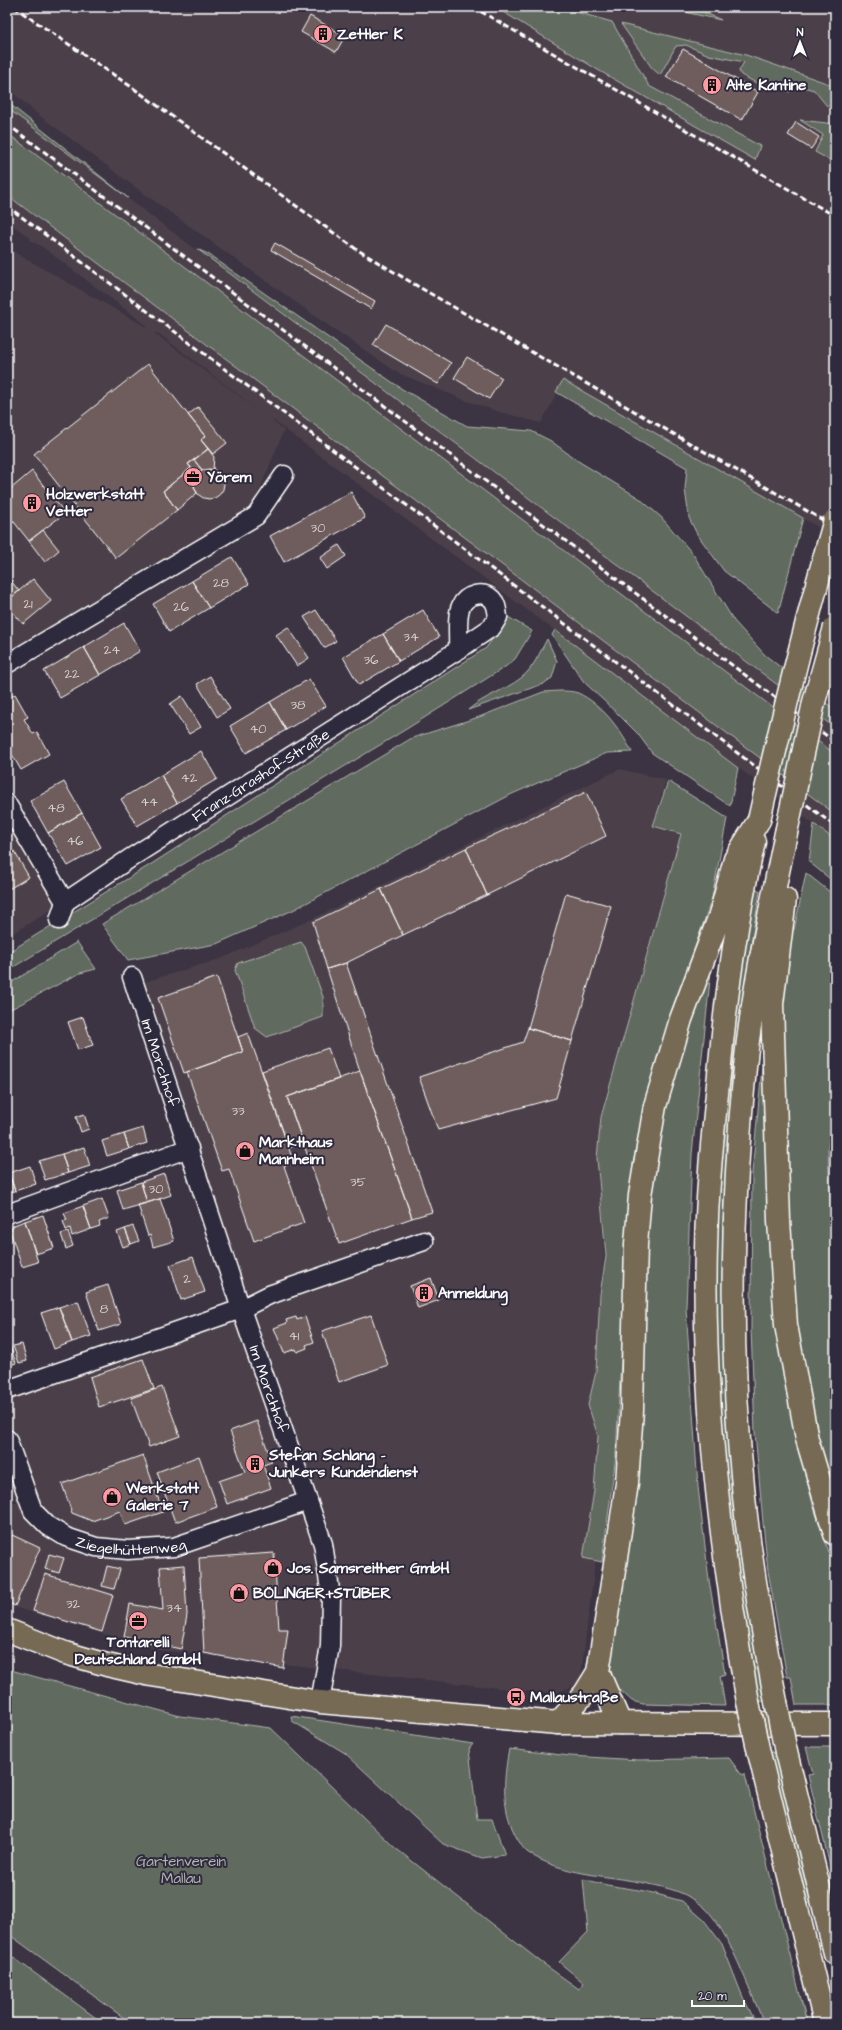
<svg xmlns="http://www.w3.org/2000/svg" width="842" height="2030" viewBox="0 0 842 2030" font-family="'Architects Daughter',sans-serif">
<rect width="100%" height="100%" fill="#3c3443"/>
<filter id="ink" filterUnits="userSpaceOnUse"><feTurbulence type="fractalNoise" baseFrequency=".025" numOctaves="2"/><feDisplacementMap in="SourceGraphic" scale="8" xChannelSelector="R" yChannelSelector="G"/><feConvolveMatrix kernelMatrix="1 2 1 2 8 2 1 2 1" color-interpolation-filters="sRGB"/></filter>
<g filter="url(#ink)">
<!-- built -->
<path fill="#4b404a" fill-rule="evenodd" d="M 7,7 L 835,7 L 835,537 L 564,380 L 541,423 L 500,412 L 467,401 L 398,373 L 322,321 L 135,187 L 39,115 L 7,88 Z
M 7,108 L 835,728 L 835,754 L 7,133 Z
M 7,195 L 835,814 L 835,840 L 274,421 L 272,421 L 284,430 L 251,511 L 7,654 L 7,248 L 146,327 L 145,324 L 41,246 L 31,241 L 29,237 L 7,221 ZM 154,333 L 158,333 L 262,413 Z
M 620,769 L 666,780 L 652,827 L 680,835 L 600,1117 L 597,1157 L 604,1256 L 599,1294 L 605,1483 L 580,1683 L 553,1694 L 158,1650 L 7,1605 L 7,1506 L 17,1502 L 7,1474 L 7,1384 L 221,1306 L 227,1299 L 228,1291 L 125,988 L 220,959 L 310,920 Z
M 7,821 L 57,906 L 7,937 Z"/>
<!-- green -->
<path fill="#616b5f" stroke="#b0b5af" d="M 495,7 L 558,7 L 612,22 L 649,86 L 760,146 L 755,160 L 598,70 Z
M 672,7 L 693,7 L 721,20 L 689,13 Z
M 621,24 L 746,55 L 835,86 L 835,105 L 827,106 L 814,90 L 796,85 L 790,92 L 774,84 L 770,90 L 741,75 L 739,71 L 744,62 L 709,55 L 686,45 L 676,46 L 660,75 L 652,68 Z
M 7,102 L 128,198 L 7,108 Z
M 800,120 L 835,124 L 835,163 L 815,152 L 823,135 Z
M 7,133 L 835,754 L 835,814 L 7,195 Z
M 197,249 L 208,254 L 402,389 L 467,426 L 531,431 L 551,441 L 578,461 L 639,498 L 661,517 L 693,554 L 734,621 L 765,655 L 835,710 L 835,728 Z
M 563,380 L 803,518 L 778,613 L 724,571 L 697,534 L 689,518 L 685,489 L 687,468 L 556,392 Z
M 508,617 L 532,631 L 515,659 L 505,667 L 408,728 L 7,971 L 7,953 L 153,863 L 486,648 Z
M 555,630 L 738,768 L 730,806 L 652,753 L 638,734 L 618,714 L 584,682 L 552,635 Z
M 547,639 L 557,661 L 552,678 L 543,684 L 468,710 C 484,696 504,691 521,678 C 533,669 540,652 547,639 Z
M 559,691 C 565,691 572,691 578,693 C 602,704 620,729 632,752 L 607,753 L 512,794 L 293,910 L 216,944 L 128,960 L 102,924 L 412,738 L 479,717 L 543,692 Z
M 668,781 L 727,818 L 712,898 L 658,1054 L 650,1084 L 633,1163 L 629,1204 L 616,1455 L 602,1562 L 583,1558 L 594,1491 L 598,1436 L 588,1405 L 596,1372 L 600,1294 L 606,1256 L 597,1158 L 601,1117 L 681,834 L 653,826 Z
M 814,824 L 835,840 L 835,883 L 809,862 Z
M 806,873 L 835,896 L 835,1093 L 828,1149 L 835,1315 L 835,1510 L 811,1429 L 792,1315 L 781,998 L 790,930 L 794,930 Z
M 754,887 L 760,891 C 742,994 728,1098 724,1204 C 722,1245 723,1286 724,1327 C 724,1377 725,1428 731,1478 C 739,1553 751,1627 764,1701 L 758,1702 L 732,1544 L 717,1363 L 716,1286 L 717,1197 L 734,1016 Z
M 77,942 L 96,969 L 80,973 L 7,1011 L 7,985 Z
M 301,942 L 305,947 L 323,997 L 323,1017 L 267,1037 L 255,1028 L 235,970 L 238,963 Z
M 711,970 L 692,1154 L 686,1308 L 698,1487 L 709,1580 L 725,1674 L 720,1676 L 725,1706 L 643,1704 L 632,1701 L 613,1684 L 609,1659 L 629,1549 L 637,1484 L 643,1268 L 656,1144 L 676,1061 Z
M 762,1067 L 767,1067 L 798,1442 L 813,1505 L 835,1570 L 835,1705 L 796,1705 L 791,1677 L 787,1677 L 768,1571 L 763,1523 L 755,1432 L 751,1329 L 752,1173 Z
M 7,1669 L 180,1716 L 271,1728 L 394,1847 L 541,1962 L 579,1989 L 584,1983 L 559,1962 L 588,1932 L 583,1879 L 607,1885 L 645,1891 L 682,1901 L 704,1920 L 722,1944 L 742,1995 L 756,2023 L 131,2023 L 7,1933 Z
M 291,1716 L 473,1744 L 469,1749 L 477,1819 L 492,1819 L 505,1855 L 482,1858 L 443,1844 L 345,1753 L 292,1721 Z
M 806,1747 L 835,1747 L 835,1887 L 808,1775 L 813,1774 Z
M 509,1749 L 570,1756 L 639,1760 L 729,1758 L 741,1774 L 745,1775 L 807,2023 L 764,2023 C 750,1992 728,1929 704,1907 C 688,1893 669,1888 649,1884 C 609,1875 562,1876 527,1852 C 523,1849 521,1844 518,1840 C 501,1811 503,1781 509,1749 Z
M 776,1752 L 811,1903 L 805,1904 L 769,1753 Z
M 7,1953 L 103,2023 L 7,2023 Z"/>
<!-- building -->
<path fill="#6e5d5b" stroke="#fff" d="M 310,16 L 345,36 L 336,52 L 301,32 Z
M 683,49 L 758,92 L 742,120 L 666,77 Z
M 796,122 L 819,137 L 811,149 L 788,135 Z
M 275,243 L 375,301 L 371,309 L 271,250 Z
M 386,324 L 451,363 L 438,384 L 373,345 Z
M 467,357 L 502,378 L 489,399 L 454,378 Z
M 148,364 L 205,436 L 201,440 L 208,449 L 188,464 L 191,468 L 163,491 L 177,510 L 116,558 L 34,454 Z
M 198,407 L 227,443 L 213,454 L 201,440 L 205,436 L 188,415 Z
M 208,449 L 214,457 L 213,470 L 202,470 L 194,460 Z
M 194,460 L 202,470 L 197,475 L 188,464 Z
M 191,468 L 197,475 L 194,487 L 197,493 L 177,510 L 163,491 Z
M194 484a15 15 0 1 1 30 0a15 15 0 1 1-30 0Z
M 32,471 L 65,513 L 29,541 L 7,513 L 7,492 Z
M 351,492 L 365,518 L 284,562 L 270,536 Z
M 43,530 L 59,550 L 45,562 L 29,541 Z
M 339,545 L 346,556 L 327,569 L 320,558 Z
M 232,557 L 249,584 L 209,608 L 192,581 Z
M 7,576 L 19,591 L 7,601 Z
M 33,579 L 51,601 L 23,624 L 7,605 L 7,601 Z
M 192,581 L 209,608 L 169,632 L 153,604 Z
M 316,610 L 336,641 L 324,648 L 304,617 Z
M 423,610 L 439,637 L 399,661 L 383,634 Z
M 124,623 L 140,651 L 100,675 L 84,647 Z
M 288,627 L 309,658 L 297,666 L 276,635 Z
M 383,634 L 399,661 L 359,685 L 343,657 Z
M 84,647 L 100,675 L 60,698 L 44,671 Z
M 210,676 L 230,709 L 217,717 L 197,684 Z
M 309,679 L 326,706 L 286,730 L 270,702 Z
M 15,694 L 28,717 L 24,719 L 33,734 L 37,732 L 49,754 L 21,770 L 7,746 L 7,699 Z
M 182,696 L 201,727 L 189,734 L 170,704 Z
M 270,702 L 286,730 L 246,753 L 230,726 Z
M 201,751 L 217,779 L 177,803 L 161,775 Z
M 161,775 L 177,803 L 137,826 L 121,799 Z
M 64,782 L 82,813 L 48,833 L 30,801 Z
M 586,792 L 606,836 L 487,895 L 466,848 Z
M 82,813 L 101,847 L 68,866 L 48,833 Z
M 466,848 L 487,895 L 403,935 L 381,889 Z
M 14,851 L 29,877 L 7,890 L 7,855 Z
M 381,889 L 403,935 L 346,963 L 327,969 L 313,922 Z
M 566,893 L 611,906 L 572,1041 L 528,1028 Z
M 346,963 L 432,1212 L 412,1218 L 360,1071 L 327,969 Z
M 217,977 L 243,1052 L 184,1073 L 158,998 Z
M 83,1017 L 93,1045 L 78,1050 L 68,1022 Z
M 528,1028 L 572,1041 L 556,1098 L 438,1130 L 419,1077 L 523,1042 Z
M 248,1033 L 294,1163 L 284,1166 L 304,1223 L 254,1241 L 229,1169 L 222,1171 L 187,1072 L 243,1052 L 238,1037 Z
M 328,1048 L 339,1079 L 287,1097 L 303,1143 L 289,1148 L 262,1071 Z
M 360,1071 L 412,1218 L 339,1244 L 287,1097 Z
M 84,1114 L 89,1129 L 81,1132 L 76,1117 Z
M 143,1128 L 147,1143 L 129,1149 L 124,1134 Z
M 124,1134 L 129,1149 L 107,1156 L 102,1141 Z
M 84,1147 L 90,1166 L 68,1173 L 62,1154 Z
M 62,1154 L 68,1173 L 45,1180 L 39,1161 Z
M 30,1166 L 36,1184 L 15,1191 L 9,1173 Z
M 7,1173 L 9,1173 L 15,1191 L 7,1193 Z
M 164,1174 L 171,1195 L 147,1203 L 141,1182 Z
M 141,1182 L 147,1203 L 123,1210 L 117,1190 Z
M 102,1199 L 109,1218 L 99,1222 L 100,1226 L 91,1229 L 83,1206 Z
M 160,1199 L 174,1241 L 153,1247 L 150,1235 L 148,1236 L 138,1205 Z
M 83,1206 L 91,1229 L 72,1236 L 70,1228 L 66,1230 L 63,1221 L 67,1220 L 64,1213 Z
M 43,1215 L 54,1248 L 36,1254 L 25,1221 Z
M 25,1221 L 38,1262 L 22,1267 L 10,1231 L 14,1225 Z
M 133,1226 L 139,1241 L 131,1244 L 125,1229 Z
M 125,1229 L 131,1244 L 123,1247 L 117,1232 Z
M 68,1232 L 73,1246 L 66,1249 L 61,1234 Z
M 193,1257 L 205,1292 L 181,1300 L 170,1265 Z
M 431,1278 L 439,1300 L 418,1308 L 410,1286 Z
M 108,1285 L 121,1324 L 99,1331 L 86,1292 Z
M 78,1301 L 91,1336 L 72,1342 L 59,1307 Z
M 59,1307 L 72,1342 L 54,1349 L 41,1313 Z
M 371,1315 L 388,1365 L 339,1382 L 322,1331 Z
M 296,1317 L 297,1320 L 305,1317 L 314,1342 L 306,1345 L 307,1348 L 297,1352 L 296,1349 L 284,1353 L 274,1328 L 287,1323 L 286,1320 Z
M 7,1337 L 16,1363 L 7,1366 Z
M 22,1344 L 27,1361 L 19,1363 L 13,1346 Z
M 143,1359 L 154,1389 L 99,1407 L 90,1377 Z
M 162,1387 L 180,1436 L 149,1447 L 131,1398 Z
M 257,1421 L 272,1462 L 263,1465 L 271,1488 L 227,1504 L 219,1481 L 245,1472 L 230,1431 Z
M 143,1455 L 163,1512 L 125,1525 L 120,1511 L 92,1521 L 72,1513 L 62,1484 Z
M 199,1456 L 217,1507 L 175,1522 L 157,1472 Z
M 10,1534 L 40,1548 L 15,1606 L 7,1602 L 7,1541 Z
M 274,1553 L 279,1629 L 288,1629 L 283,1668 L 204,1653 L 199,1558 Z
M 49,1554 L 64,1558 L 59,1573 L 45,1569 Z
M 184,1565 L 187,1615 L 181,1649 L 124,1637 L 130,1604 L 163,1610 L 160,1567 Z
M 107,1566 L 120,1569 L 114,1589 L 102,1586 Z
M 45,1574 L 113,1595 L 102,1632 L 33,1611 Z"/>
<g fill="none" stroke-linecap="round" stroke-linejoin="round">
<defs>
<g id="minor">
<path d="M 7,664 L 256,516 L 284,475"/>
<path id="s1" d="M 7,804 L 65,902 L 132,857 L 458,650 L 492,627 L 498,617 C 497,611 497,604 492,599 C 483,590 466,595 461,606 C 456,616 459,639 458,650"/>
<path d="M 59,920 L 65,902"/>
<path id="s2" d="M 132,977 L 241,1309 L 323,1544 L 331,1596 L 330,1646 L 320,1702"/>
<path d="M 7,1214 L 189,1148"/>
<path d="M 7,1390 L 241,1309 L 269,1295 L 424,1241"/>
<path id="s3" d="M 7,1439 L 33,1511 L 48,1526 L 66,1537 L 96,1547 L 128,1550 L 174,1547 L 308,1501"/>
</g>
<path id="major" d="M 7,1630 L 65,1653 L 107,1665 L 151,1675 L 320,1702 L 558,1723 L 835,1724"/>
<path id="highway" d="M 785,899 L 772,1004 L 779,1221 L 786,1325 L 807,1439 L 835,1534
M 598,1672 L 620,1723
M 748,1702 C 721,1554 702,1399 706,1248 C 707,1190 713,1132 719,1074 C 726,996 736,918 754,842
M 776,1702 C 763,1634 751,1566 744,1497 C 729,1354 731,1210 745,1067 C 753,988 770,911 786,833
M 558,1723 L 585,1693 L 598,1672 L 616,1558 L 627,1483 L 632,1410 L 636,1244 L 640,1195 L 655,1106 L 681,1019 L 720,915 L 735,859 L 759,820
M 786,1752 L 835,1953
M 759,1753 L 825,2023"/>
</defs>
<!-- minor casing -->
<use href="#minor" stroke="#fff" stroke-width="21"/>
<!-- major casing -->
<use href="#major" stroke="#fff" stroke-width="25"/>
<!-- highway casing -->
<use href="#highway" stroke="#fff" stroke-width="25"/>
<!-- minor -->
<use href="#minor" stroke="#2f2a3d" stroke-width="18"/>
<!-- major -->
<use href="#major" stroke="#766a54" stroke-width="22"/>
<!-- highway -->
<use href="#highway" stroke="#766a54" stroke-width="22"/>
<!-- rail -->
<path stroke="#fff" stroke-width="3" stroke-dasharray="6 3" stroke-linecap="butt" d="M 14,7 L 133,88 L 356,249 L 419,287 L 835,527
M 473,7 L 835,216
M 7,124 L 835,742
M 7,206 L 835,826"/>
<defs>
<path id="highway-bridge" d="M 759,820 C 782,719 806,619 835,520
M 786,833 L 814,702 L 835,627
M 748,1702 L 759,1753
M 776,1702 L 786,1752"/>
</defs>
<!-- highway-bridge casing -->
<use href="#highway-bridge" stroke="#fff" stroke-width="25" stroke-linecap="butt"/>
<!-- highway-bridge -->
<use href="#highway-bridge" stroke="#766a54" stroke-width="22"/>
</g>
</g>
<!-- icons -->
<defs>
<symbol id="building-disc" viewBox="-11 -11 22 22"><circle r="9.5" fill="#ff9aa2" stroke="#2f2a3d"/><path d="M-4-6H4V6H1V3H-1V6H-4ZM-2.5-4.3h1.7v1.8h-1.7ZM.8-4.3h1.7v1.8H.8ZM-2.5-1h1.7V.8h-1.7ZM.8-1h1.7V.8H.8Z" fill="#111"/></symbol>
<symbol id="office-disc" viewBox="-11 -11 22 22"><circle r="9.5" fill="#ff9aa2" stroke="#2f2a3d"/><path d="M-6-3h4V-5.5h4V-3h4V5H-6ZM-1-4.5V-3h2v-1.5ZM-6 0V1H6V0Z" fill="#111"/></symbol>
<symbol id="shop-disc" viewBox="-11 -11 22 22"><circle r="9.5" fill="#ff9aa2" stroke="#2f2a3d"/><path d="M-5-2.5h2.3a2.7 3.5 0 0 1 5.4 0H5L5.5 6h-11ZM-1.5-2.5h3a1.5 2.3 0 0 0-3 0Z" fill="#111"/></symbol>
<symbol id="bus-disc" viewBox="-11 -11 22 22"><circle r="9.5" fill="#ff9aa2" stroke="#2f2a3d"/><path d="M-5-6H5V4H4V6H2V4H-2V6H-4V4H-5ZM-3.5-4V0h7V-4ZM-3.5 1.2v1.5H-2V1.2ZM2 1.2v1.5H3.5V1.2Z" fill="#111"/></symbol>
</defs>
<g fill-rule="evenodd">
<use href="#building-disc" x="312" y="23" width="22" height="22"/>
<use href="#building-disc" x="701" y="74" width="22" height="22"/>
<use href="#office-disc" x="182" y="466" width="22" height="22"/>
<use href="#building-disc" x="21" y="492" width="22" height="22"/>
<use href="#shop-disc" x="234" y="1140" width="22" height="22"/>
<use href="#building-disc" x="413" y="1282" width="22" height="22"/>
<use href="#building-disc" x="244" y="1453" width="22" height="22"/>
<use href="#shop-disc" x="101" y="1486" width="22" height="22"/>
<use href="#shop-disc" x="262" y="1557" width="22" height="22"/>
<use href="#shop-disc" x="228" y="1582" width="22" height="22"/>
<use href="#office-disc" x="127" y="1610" width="22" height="22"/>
<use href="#bus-disc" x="505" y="1686" width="22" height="22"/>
</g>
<g text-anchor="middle" stroke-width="4" stroke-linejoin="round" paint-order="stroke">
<!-- number labels -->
<g font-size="13" fill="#dbd6d6">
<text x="318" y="532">30</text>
<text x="221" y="587">28</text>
<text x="28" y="608">21</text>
<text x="181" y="611">26</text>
<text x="411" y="641">34</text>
<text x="112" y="654">24</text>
<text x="371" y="664">36</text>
<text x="72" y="678">22</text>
<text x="298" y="709">38</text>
<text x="258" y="733">40</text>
<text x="189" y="782">42</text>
<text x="149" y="806">44</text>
<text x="56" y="812">48</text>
<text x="75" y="845">46</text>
<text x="238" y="1115">33</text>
<text x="358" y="1186">35</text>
<text x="156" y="1193">30</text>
<text x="187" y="1283">2</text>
<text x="104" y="1313">8</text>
<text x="294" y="1340">41</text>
<text x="73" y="1608">32</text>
<text x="174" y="1612">34</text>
</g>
<!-- poi labels -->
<g font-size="15" font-weight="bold" fill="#fff" stroke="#2f2a3d" text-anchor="start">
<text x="337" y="39">Zettler K</text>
<text x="726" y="90">Alte Kantine</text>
<text x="207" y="482">Yörem</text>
<text x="46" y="499">Holzwerkstatt<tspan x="46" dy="17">Vetter</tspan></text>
<text x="259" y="1147">Markthaus<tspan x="259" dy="17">Mannheim</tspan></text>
<text x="438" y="1298">Anmeldung</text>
<text x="269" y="1460">Stefan Schlang -<tspan x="269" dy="17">Junkers Kundendienst</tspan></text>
<text x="126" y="1493">Werkstatt<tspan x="126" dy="17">Galerie 7</tspan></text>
<text x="287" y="1573">Jos. Samsreither GmbH</text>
<text x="253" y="1598">BÖLINGER+STÜBER</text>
<text x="138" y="1647" text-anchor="middle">Tontarelli<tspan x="138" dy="17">Deutschland GmbH</tspan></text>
<text x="530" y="1702">Mallaustraße</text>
</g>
<!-- street labels -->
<g font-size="15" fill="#fff" stroke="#2f2a3d">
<text dy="5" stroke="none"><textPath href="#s1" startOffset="347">Franz-Grashof-Straße</textPath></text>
<text dy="5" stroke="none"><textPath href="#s2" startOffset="90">Im Morchhof</textPath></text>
<text dy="5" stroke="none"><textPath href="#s2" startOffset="434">Im Morchhof</textPath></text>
<text dy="5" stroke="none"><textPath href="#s3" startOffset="185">Ziegelhüttenweg</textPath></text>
</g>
<!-- park labels -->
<g font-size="15" fill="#b0b5af" stroke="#2f2a3d">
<text x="181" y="1866">Gartenverein<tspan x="181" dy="17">Mallau</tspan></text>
</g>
</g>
<!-- margin -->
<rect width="842" height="2030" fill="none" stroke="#2f2a3d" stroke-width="24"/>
<rect x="12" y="12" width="818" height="2006" fill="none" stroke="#fff" stroke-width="1.5" filter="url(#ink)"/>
<!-- north arrow -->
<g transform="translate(800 42)" stroke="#2f2a3d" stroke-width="3" paint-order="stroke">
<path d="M0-3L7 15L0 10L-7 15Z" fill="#ffffff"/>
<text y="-6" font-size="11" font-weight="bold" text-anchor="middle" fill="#ffffff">N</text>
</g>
<!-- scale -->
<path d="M692 2000v6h52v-6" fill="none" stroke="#ffffff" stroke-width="2"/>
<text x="698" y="2000" font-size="12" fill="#ffffff" stroke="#2f2a3d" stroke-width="3" paint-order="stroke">20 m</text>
</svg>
